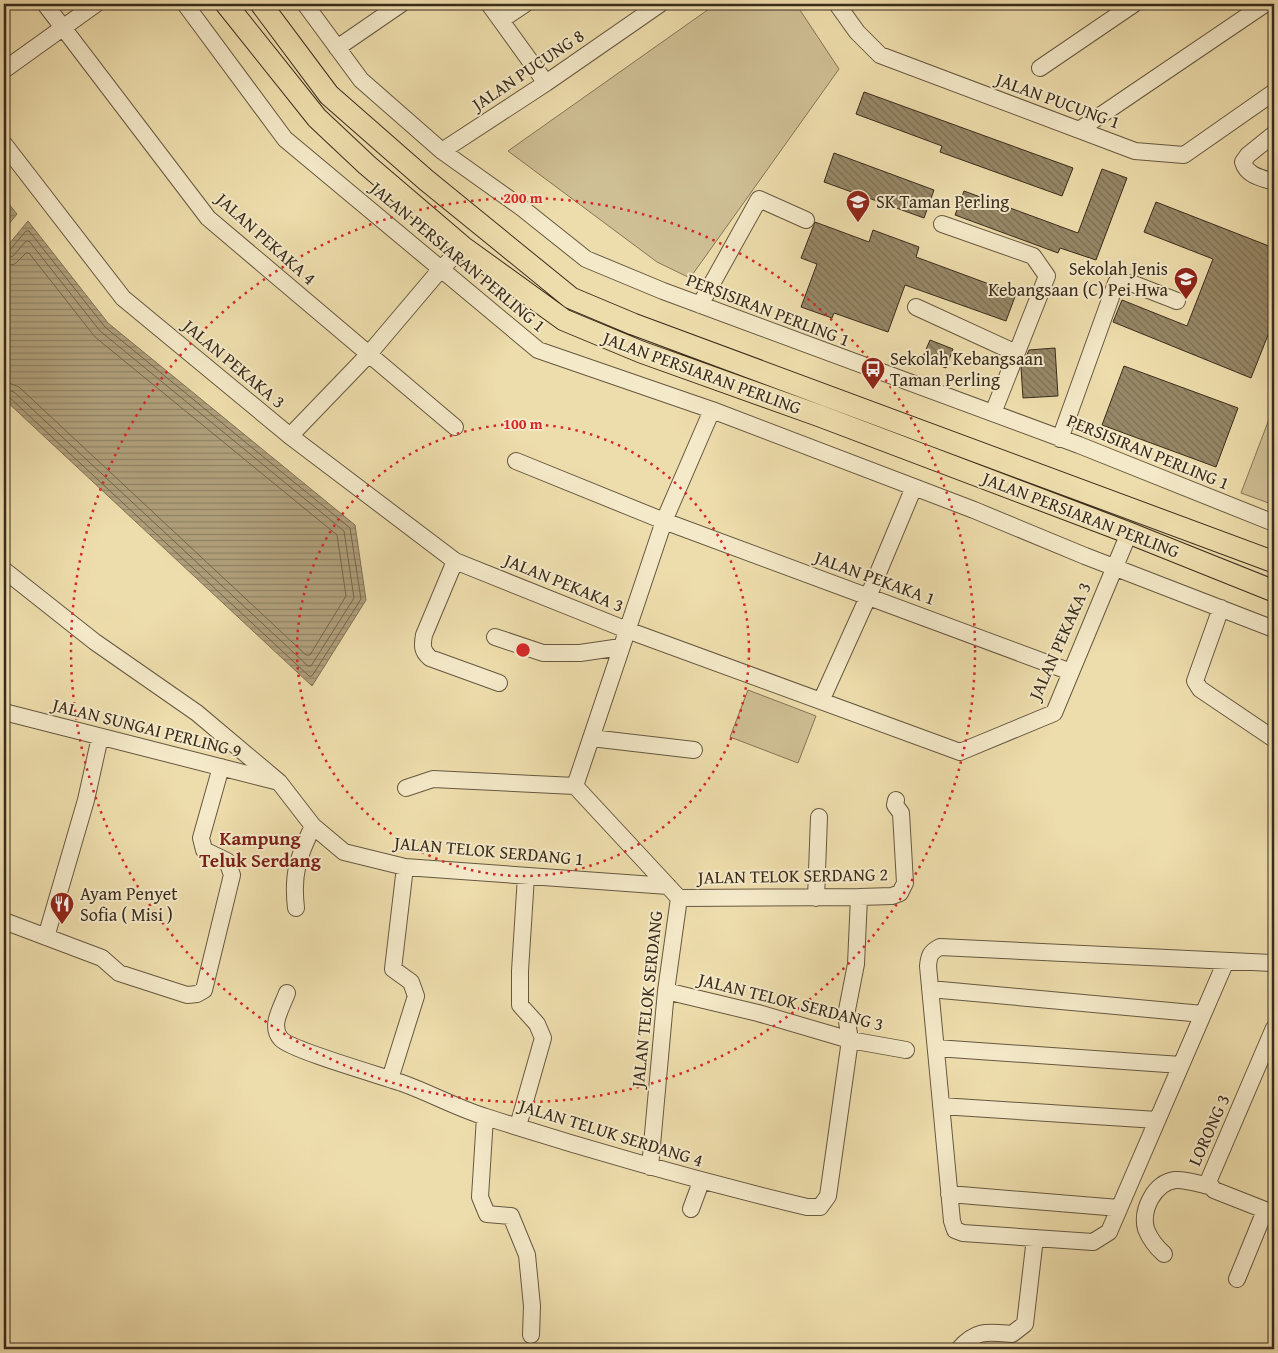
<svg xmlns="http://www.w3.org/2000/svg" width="1278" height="1353" viewBox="0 0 1278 1353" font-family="'Gentium Book Plus',serif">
<defs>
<pattern id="water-rules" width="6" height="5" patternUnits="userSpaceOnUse" patternTransform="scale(1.25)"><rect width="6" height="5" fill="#b0a07b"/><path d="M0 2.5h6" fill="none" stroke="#908364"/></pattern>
<pattern id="building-back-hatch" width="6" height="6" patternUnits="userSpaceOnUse" patternTransform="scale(1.25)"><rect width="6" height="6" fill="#978867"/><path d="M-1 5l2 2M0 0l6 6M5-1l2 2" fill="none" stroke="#7c6f54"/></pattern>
</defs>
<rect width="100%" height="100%" fill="#eeddac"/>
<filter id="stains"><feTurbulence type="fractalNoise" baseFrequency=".004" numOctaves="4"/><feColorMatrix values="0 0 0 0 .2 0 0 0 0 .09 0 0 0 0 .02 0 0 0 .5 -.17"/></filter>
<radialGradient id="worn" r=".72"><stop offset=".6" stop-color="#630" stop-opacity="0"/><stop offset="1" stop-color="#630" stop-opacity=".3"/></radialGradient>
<!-- pitch -->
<path fill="#cfbf94" stroke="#847558" d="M 716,4 L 796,4 L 839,69 L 690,278 L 657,262 L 508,151 Z
M 1274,406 L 1274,505 L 1241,493 Z
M 748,690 L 816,716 L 798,763 L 730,737 Z"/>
<!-- water -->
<path fill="url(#water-rules)" stroke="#807155" d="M 4,198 L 17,214 L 4,230 Z
M 28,221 L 108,323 L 355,525 L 366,600 L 312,686 L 4,399 L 4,250 Z"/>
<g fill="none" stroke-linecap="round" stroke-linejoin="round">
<!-- shore -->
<path stroke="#74664c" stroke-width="1" d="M 4,252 L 9,251 L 26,231 L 29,231 L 105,327 L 350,528 L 361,599 L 312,676 L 309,676 L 9,397 L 4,395
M 4,259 L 13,256 L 26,241 L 29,241 L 100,331 L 344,531 L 354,598 L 311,666 L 308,666 L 14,392 L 4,389
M 4,266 L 15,264 L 26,253 L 29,253 L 95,337 L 337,535 L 346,596 L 310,655 L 306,655 L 19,387 L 4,381"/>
</g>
<!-- building -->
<path fill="url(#building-back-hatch)" stroke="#392b1c" d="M 864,92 L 1073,168 L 1062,196 L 940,152 L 942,146 L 856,114 Z
M 834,153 L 934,190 L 924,218 L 824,182 Z
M 1102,169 L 1127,178 L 1096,260 L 1060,248 L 1058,253 L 955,215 L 964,191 L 1078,233 Z
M 1156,202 L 1274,248 L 1274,320 L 1251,378 L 1113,322 L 1122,300 L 1187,326 L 1213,259 L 1144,232 Z
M 815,222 L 869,242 L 873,230 L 919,247 L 916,257 L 1016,294 L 1006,321 L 905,285 L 888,332 L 834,313 L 832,318 L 801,307 L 817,264 L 801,258 Z
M 930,340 L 953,349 L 946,368 L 922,359 Z
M 1055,348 L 1058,396 L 1023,398 L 1021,368 L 1029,350 Z
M 1124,366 L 1238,408 L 1216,467 L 1102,425 Z"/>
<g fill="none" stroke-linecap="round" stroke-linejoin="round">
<defs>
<path id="minor" d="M 45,4 L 208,218 L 455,427
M 185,4 L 285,139 L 538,350 L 712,410 L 974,510 L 1085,556 L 1274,629
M 305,4 L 361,80 L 442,151 L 522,208 L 586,259 L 663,291 L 1079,445 L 1274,523
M 489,4 L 546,83
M 837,4 L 857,32 L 880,55 L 1135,151 L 1184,155 L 1274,92
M 501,20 L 525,4
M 337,48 L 401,4
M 1040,68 L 1134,4
M 4,70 L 96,4
M 1079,130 L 1265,4
M 1274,134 L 1248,155 L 1243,162 C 1247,176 1262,178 1274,182
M 4,144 L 123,298 L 290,436 L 455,561 L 627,630 L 960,752 L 1054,713 L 1129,533
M 442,151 L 546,83 L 660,4
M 942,224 L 1033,256 L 1047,276 L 993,413
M 700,305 L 759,199 L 806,220
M 916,307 L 1016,353
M 290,436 L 368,355 L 440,270 L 463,247
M 1060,439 L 1116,283 L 1131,283 L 1177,301
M 516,461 L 664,521 L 1071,672
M 455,561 L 424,635 C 422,646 422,651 430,658 L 499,683
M 4,570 L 95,642 L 197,713 L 279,782 L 313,826 L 344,852 L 405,867 L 668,886
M 1221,608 L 1195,681 L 1200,689 L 1274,739
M 495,637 L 543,653 L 580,653 L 621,647
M 821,701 L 868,597 L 914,487
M 4,712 L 275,781
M 591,738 L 694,750
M 575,786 L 679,898 L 666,991 L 650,1167
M 575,786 L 664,521 L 712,410
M 406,788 L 433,779 L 575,786
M 679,898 L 859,897 L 892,896 L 900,893 L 905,883 L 901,813 L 895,805 L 896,800
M 816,898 L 819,817
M 296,908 C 292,874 298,857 313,826
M 4,921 L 102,958 L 119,973 L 187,995 L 197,994 L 204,990 L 232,875 L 227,861 L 204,850 L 201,838 L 221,767
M 46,937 L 86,800 L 100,737
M 1226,961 L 1109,1232 L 1093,1242 L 963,1233 L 955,1230 L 952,1221 L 928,966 C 929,956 930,952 940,947 L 1274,963
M 930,989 L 1203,1014
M 666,991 L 758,1013 L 850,1040 L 906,1050
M 287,993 C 282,1007 269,1026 281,1039 C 291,1050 382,1076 402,1083 C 430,1093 457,1108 486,1117 C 592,1151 699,1181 807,1207 L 820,1207 L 828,1196 L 850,1040 L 846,1015 L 856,964 L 859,897
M 936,1048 L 1181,1065
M 390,1079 L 416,996 L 411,982 L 393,969 L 405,867
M 941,1106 L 1157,1120
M 485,1117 L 480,1197 L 487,1214 L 511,1216 L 527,1255 L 532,1306 L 531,1335
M 518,1126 L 543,1038 L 537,1024 L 520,1005 L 520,971 L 526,876
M 949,1194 L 1119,1208
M 691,1209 L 701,1182
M 1270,1212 L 1214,1190 L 1208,1182 L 1274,1028
M 1164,1254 C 1156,1247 1150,1239 1146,1229 C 1141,1210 1154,1183 1175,1180 C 1185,1179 1199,1184 1209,1186
M 1237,1279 L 1262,1218 L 1274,1212
M 959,1349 C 976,1329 988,1332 1012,1334 L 1025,1324 L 1035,1238"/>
<path id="major" d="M 226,4 L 317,118 L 367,165 L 463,247 L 564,320 L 641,352 L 820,416 L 1129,533 L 1274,591
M 261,4 L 329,95 L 426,180 L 571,298 L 633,324 L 1274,562"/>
</defs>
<!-- minor casing -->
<use href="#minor" stroke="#665840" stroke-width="18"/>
<!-- major casing -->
<use href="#major" stroke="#392b1c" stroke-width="23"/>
<!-- minor -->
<use href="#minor" stroke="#f4e9c9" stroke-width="16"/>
<!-- major -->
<use href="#major" stroke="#eeddac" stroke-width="21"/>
</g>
<!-- distance rings -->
<g fill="none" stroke="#d62828" stroke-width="2.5" stroke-dasharray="2.5 5">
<circle cx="523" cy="650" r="226"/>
<circle cx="523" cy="650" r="452"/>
</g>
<!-- icons -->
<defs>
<symbol id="school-pin" viewBox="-11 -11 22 30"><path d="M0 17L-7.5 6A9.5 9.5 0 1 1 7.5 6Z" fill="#8f2418" stroke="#f4e9c9"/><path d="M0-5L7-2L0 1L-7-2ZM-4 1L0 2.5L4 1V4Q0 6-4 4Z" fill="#fff"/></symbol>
<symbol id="bus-pin" viewBox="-11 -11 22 30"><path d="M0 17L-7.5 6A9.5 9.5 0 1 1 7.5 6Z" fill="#8f2418" stroke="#f4e9c9"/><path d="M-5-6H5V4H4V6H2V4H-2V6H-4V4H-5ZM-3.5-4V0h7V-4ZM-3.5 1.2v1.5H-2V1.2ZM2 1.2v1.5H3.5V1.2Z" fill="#fff"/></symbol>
<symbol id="restaurant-pin" viewBox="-11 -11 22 30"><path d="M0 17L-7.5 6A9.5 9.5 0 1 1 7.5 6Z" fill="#8f2418" stroke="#f4e9c9"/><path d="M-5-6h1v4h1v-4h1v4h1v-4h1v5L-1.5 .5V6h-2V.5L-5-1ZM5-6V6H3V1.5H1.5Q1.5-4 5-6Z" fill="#fff"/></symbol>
</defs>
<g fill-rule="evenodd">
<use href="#school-pin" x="844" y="188" width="28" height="38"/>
<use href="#school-pin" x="1172" y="265" width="28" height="38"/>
<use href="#bus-pin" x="859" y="355" width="28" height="38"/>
<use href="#restaurant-pin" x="48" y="890" width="28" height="38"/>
</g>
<g text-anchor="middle" stroke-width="4" stroke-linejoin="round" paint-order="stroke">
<!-- street labels -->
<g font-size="18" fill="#392b1c" stroke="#f4e9c9">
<text transform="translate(528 70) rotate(-34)" y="6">JALAN PUCUNG 8</text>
<text transform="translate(1058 101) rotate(20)" y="6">JALAN PUCUNG 1</text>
<text transform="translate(266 239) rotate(42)" y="6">JALAN PEKAKA 4</text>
<text transform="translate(458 257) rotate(40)" y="6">JALAN PERSIARAN PERLING 1</text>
<text transform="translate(768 310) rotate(21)" y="6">PERSISIRAN PERLING 1</text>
<text transform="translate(234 364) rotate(40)" y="6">JALAN PEKAKA 3</text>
<text transform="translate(702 373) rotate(20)" y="6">JALAN PERSIARAN PERLING</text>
<text transform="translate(1148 452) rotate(22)" y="6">PERSISIRAN PERLING 1</text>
<text transform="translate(1081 515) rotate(21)" y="6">JALAN PERSIARAN PERLING</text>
<text transform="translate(875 578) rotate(20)" y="6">JALAN PEKAKA 1</text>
<text transform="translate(564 583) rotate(22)" y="6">JALAN PEKAKA 3</text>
<text transform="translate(1060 641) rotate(-66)" y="6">JALAN PEKAKA 3</text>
<text transform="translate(147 728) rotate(14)" y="6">JALAN SUNGAI PERLING 9</text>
<text transform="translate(489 851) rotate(5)" y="6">JALAN TELOK SERDANG 1</text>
<text transform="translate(793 876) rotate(-1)" y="6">JALAN TELOK SERDANG 2</text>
<text transform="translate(647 999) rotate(-84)" y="6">JALAN TELOK SERDANG</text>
<text transform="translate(791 1002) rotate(14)" y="6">JALAN TELOK SERDANG 3</text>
<text transform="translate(1209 1130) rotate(-66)" y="6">LORONG 3</text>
<text transform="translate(611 1133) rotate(17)" y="6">JALAN TELUK SERDANG 4</text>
</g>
<!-- poi labels -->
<g font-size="18" fill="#392b1c" stroke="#f4e9c9" text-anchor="start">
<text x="876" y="208">SK Taman Perling</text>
<text x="1168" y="275" text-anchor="end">Sekolah Jenis<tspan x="1168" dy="21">Kebangsaan (C) Pei Hwa</tspan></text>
<text x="890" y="365">Sekolah Kebangsaan<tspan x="890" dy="21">Taman Perling</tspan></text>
<text x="80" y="900">Ayam Penyet<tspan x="80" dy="21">Sofia ( Misi )</tspan></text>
</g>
<!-- neighbourhood labels -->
<g font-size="19" font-weight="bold" fill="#7a1f14" stroke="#f4e9c9">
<text x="260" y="845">Kampung<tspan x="260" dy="22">Teluk Serdang</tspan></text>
</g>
</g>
<circle cx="523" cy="650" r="8" fill="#d62828" stroke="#f4e9c9" stroke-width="2.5"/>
<g font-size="15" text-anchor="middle" font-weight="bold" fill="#d62828" stroke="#f4e9c9" stroke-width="4" stroke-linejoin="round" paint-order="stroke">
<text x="523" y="203">200 m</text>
<text x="523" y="429">100 m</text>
</g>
<!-- margin -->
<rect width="1278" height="1353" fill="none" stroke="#eeddac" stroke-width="20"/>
<rect x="5" y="5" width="1268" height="1343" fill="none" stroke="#392b1c" stroke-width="2.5"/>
<rect x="10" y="10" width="1258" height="1333" fill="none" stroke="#392b1c"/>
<rect width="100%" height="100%" filter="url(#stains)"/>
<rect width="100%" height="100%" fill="url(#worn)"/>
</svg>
